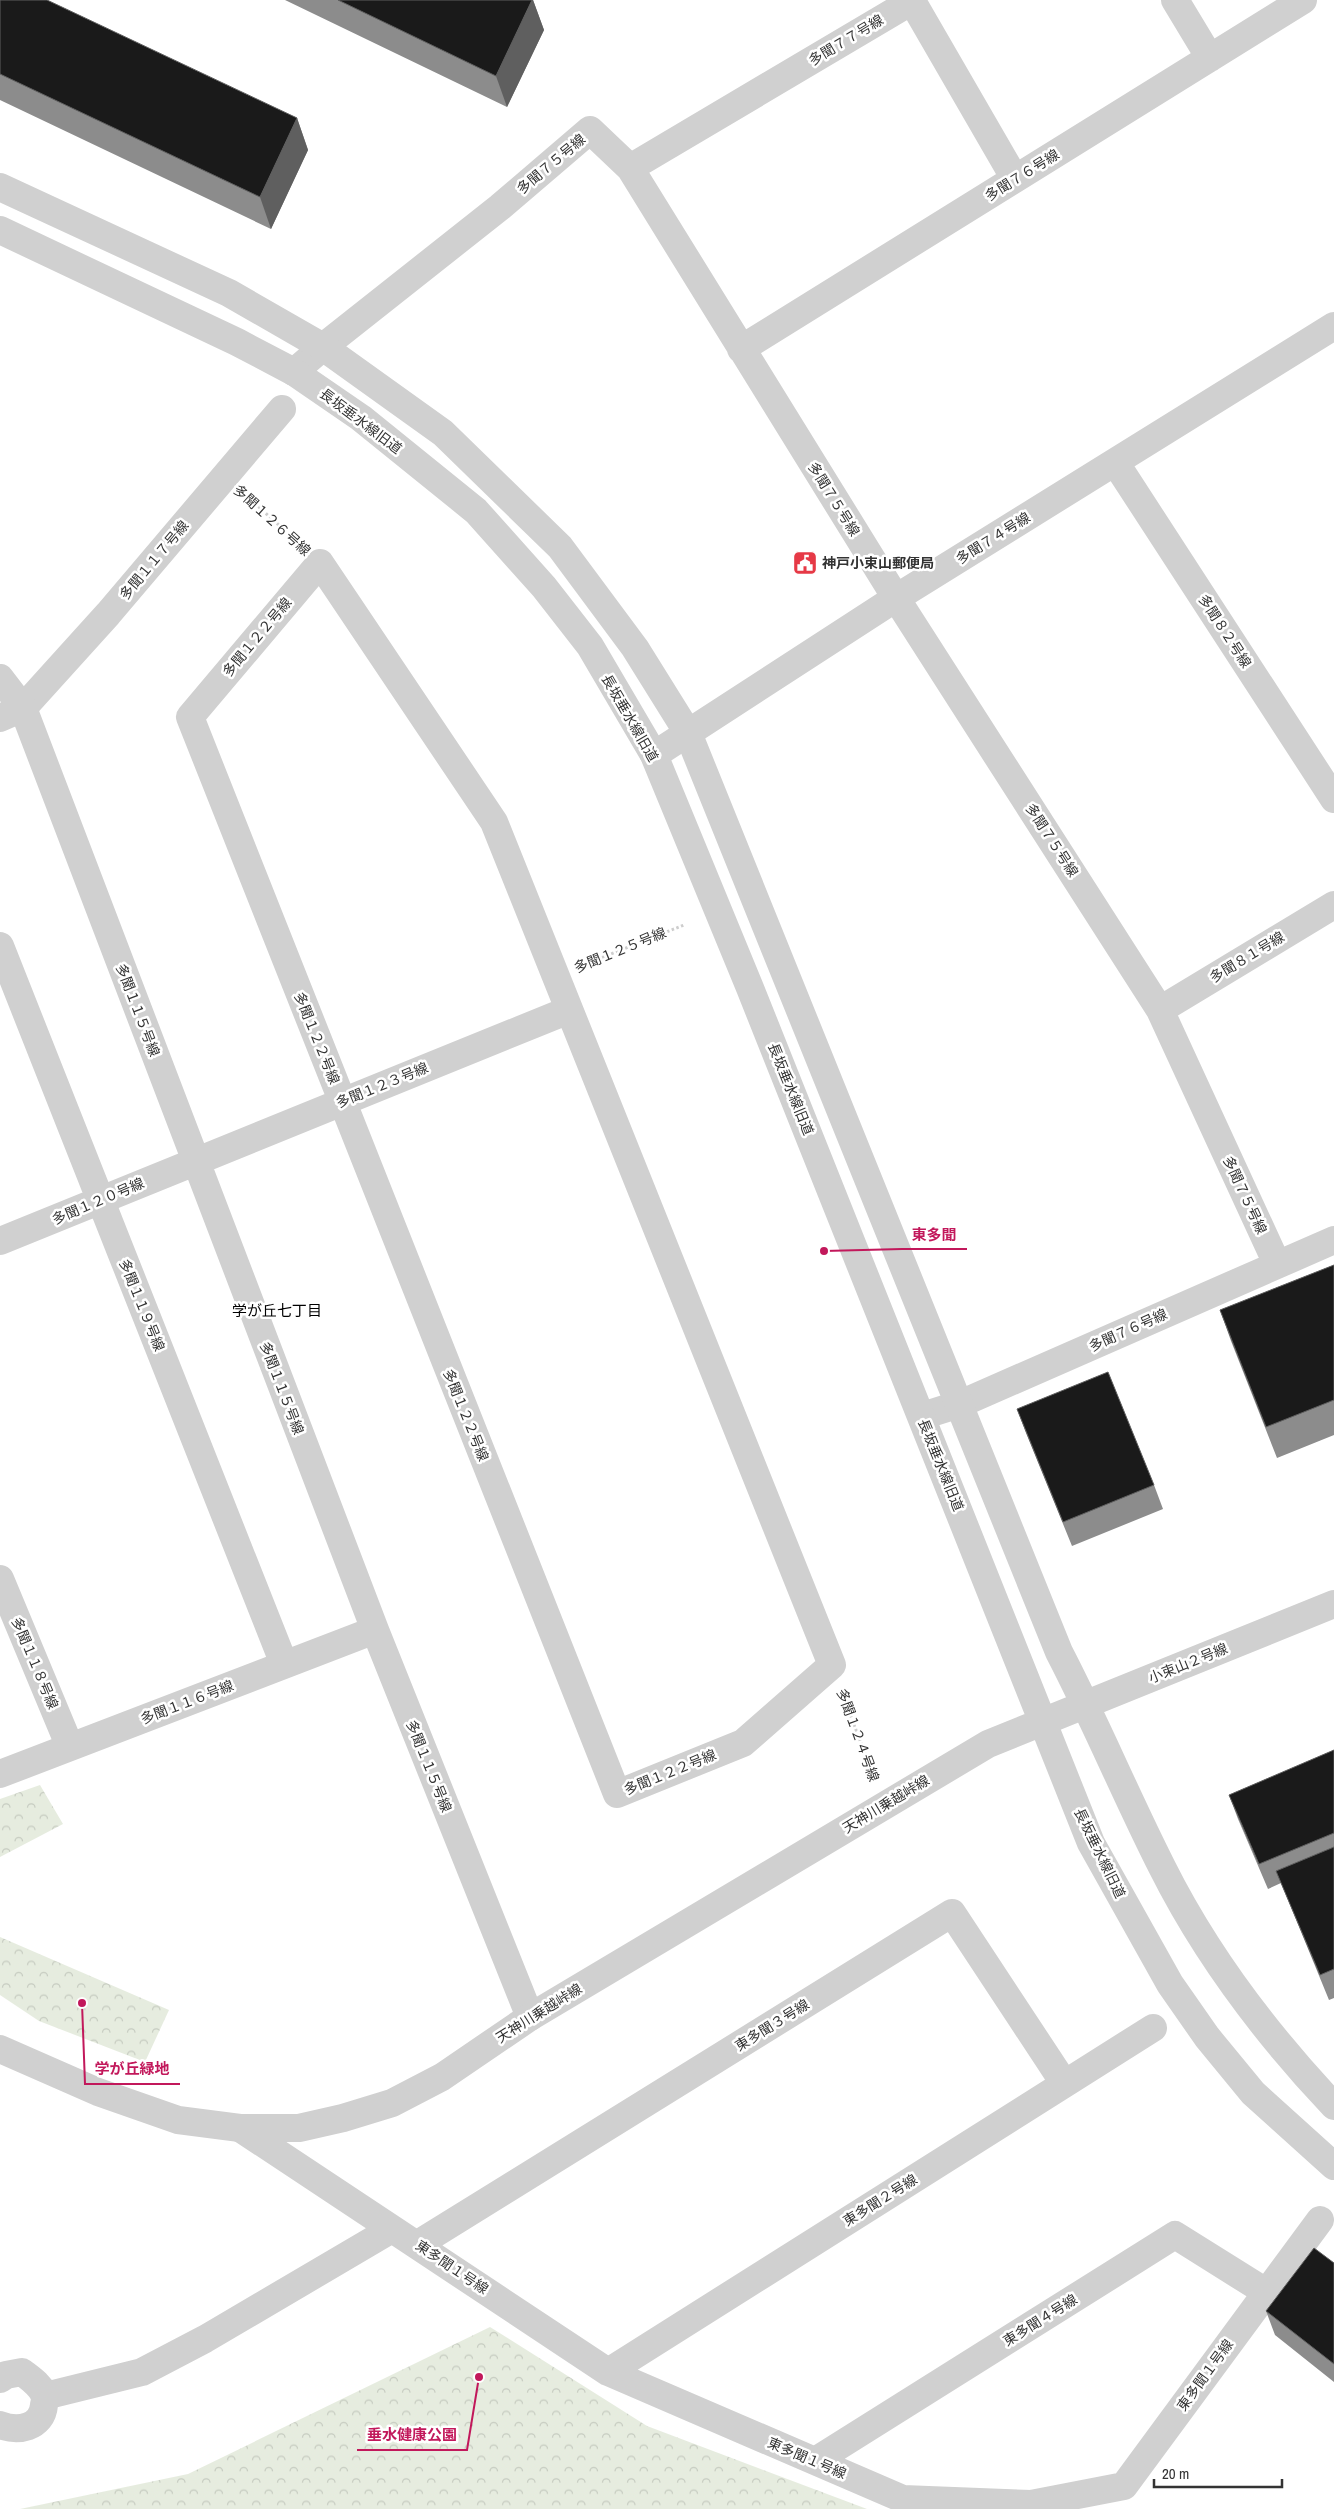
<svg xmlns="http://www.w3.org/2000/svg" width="1334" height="2509" viewBox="0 0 1334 2509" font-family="'Archivo Narrow','Noto Sans JP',sans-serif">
<defs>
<pattern id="forest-crowns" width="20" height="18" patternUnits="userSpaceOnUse" patternTransform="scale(1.25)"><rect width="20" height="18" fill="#e6ecdf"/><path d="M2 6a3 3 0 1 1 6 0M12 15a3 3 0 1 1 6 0" fill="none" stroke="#c6cbc0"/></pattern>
</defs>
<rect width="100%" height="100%" fill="#fff"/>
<!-- forest -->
<path fill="url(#forest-crowns)" d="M 40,1785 L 63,1824 L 0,1857 L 0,1799 Z
M 0,1937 L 169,2010 L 145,2062 L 39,2021 L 0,1995 Z
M 490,2327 L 647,2426 L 867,2509 L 20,2509 L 188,2474 Z"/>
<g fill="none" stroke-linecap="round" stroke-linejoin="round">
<!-- path -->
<path stroke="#cdcdcd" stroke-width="3" stroke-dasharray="2.5 2.5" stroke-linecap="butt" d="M 251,500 L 293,538
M 588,963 L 684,925
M 845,1701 L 872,1772"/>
<!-- pedestrian -->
<path stroke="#d0d0d0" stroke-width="28" d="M 23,708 L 108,614 L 282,409"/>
<!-- minor -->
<path stroke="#d0d0d0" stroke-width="28" d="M 1175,0 L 1210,58
M 630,168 L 912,1 L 1015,179
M 741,349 L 1303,0
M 294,372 L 323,347 L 500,207 L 590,130 L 630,168 L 896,598 L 1160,1010 L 1277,1264
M 1115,462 L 1334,799
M 320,563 L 494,822 L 832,1665 L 743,1743 L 617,1794 L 190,717 Z
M 0,678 L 23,708 L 375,1630 L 530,2017
M 0,718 L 23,708
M 654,755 L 896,598 L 1334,326
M 0,946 L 284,1664
M 1160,1010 L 1334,905
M 0,1241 L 569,1010
M 922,1416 L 960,1404 L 1334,1240
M 0,1579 L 70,1747
M 0,1774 L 375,1630
M 240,2128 L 608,2372 L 903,2499 L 1031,2504 L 1124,2486 L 1320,2220
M 418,2244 L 952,1913 L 1064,2083
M 608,2372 L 1153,2028
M 0,2379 L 6,2375 L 22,2372 C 31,2379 39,2384 44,2394 C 45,2397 45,2401 44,2405 C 42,2428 18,2432 0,2425
M 45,2396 L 142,2372 L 205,2339 L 392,2229
M 815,2461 L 1175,2235 L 1266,2292"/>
<!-- tertiary -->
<path stroke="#d0d0d0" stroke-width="28" d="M 0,187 L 229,293 L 323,347 L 443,433 L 560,547 L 635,648 L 688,733 L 1059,1652 C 1096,1723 1126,1796 1162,1867 C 1206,1955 1267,2035 1334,2106
M 0,230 L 237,342 L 294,372 L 361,418 L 476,511 L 544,587 L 590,646 L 654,755 L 750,988 L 1091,1843 L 1170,1984 L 1207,2037 L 1253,2093 L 1334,2166
M 0,2049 L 98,2092 L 178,2120 L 240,2128 L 299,2128 L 343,2118 L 392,2103 L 442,2077 L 530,2017 L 988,1744 L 1334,1604"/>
</g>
<!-- wall -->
<path fill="#8c8c8c" d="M 0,0 L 297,118 L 308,150 L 271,229 L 0,100 Z
M 285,0 L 533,0 L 544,30 L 507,107 Z
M 1334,1265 L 1334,1435 L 1277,1458 L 1231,1341 L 1220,1310 Z
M 1017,1409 L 1154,1485 L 1163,1509 L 1072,1546 L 1026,1433 Z
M 1334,1750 L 1334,1998 L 1329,2000 L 1281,1883 L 1268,1889 L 1238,1819 L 1229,1795 Z
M 1334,2263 L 1334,2382 L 1275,2335 L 1266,2311 Z"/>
<!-- shaded-wall -->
<path fill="#5f5f5f" d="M 532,0 L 533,0 L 544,30 L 507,107 L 496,76 Z
M 297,118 L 308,150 L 271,229 L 260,197 Z"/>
<!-- building -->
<path fill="#1a1a1a" stroke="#5f5f5f" d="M 0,0 L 47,0 L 297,118 L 260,197 L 0,74 Z
M 338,0 L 532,0 L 496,76 Z
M 1334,1265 L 1334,1400 L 1266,1427 L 1220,1310 Z
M 1108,1372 L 1154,1485 L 1063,1522 L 1017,1409 Z
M 1334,1750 L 1334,1833 L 1259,1864 L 1229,1795 Z
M 1334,1847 L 1334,1969 L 1320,1975 L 1276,1871 Z
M 1314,2248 L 1334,2263 L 1334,2364 L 1266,2311 Z"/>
<!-- icons -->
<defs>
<symbol id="civic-square" viewBox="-11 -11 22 22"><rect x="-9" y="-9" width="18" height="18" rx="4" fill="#e63946" stroke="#fff"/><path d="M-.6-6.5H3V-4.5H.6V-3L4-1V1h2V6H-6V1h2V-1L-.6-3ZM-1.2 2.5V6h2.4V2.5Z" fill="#fff"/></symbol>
</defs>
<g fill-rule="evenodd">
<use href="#civic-square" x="791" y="549" width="28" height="28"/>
</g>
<g text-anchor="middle" stroke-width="5" stroke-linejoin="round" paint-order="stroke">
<!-- street labels -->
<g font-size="14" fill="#333" stroke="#fff">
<text transform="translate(846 40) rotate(-31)" y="5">多聞７７号線</text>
<text transform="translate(551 164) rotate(-40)" y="5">多聞７５号線</text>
<text transform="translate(1022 175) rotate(-32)" y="5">多聞７６号線</text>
<text transform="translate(361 421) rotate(37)" y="5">長坂垂水線旧道</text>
<text transform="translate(834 499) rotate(58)" y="5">多聞７５号線</text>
<text transform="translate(272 520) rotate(42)" y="5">多聞１２６号線</text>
<text transform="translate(993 538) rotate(-32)" y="5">多聞７４号線</text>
<text transform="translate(154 560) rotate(-50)" y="5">多聞１１７号線</text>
<text transform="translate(1225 631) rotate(57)" y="5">多聞８２号線</text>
<text transform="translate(257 637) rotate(-50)" y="5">多聞１２２号線</text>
<text transform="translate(630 718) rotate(60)" y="5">長坂垂水線旧道</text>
<text transform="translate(1052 840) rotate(57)" y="5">多聞７５号線</text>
<text transform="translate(620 950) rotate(-22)" y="5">多聞１２５号線</text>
<text transform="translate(1247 957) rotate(-31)" y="5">多聞８１号線</text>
<text transform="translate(138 1010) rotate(69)" y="5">多聞１１５号線</text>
<text transform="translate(317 1038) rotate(68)" y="5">多聞１２２号線</text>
<text transform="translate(382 1085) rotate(-22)" y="5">多聞１２３号線</text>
<text transform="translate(791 1089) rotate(68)" y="5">長坂垂水線旧道</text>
<text transform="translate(1245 1195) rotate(65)" y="5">多聞７５号線</text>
<text transform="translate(98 1201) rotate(-23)" y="5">多聞１２０号線</text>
<text transform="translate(142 1305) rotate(68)" y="5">多聞１１９号線</text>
<text transform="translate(1128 1330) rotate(-24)" y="5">多聞７６号線</text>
<text transform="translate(282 1388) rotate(69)" y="5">多聞１１５号線</text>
<text transform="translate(466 1415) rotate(68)" y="5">多聞１２２号線</text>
<text transform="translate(941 1465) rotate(68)" y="5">長坂垂水線旧道</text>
<text transform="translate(35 1663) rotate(67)" y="5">多聞１１８号線</text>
<text transform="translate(1188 1663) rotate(-22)" y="5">小束山２号線</text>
<text transform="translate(187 1702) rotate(-21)" y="5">多聞１１６号線</text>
<text transform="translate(858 1735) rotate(70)" y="5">多聞１２４号線</text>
<text transform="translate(429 1766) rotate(68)" y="5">多聞１１５号線</text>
<text transform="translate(670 1772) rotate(-22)" y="5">多聞１２２号線</text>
<text transform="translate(886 1804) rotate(-31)" y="5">天神川乗越峠線</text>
<text transform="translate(1100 1853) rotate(64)" y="5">長坂垂水線旧道</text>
<text transform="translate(539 2013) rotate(-32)" y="5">天神川乗越峠線</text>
<text transform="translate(772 2025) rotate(-32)" y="5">東多聞３号線</text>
<text transform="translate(880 2200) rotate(-32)" y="5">東多聞２号線</text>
<text transform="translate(452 2267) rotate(34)" y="5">東多聞１号線</text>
<text transform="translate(1040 2320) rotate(-32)" y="5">東多聞４号線</text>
<text transform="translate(1205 2375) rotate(-54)" y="5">東多聞１号線</text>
<text transform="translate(807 2458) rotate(23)" y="5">東多聞１号線</text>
</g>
<!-- poi labels -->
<g font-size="14" font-weight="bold" fill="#333" stroke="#fff" text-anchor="start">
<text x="822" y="568">神戸小束山郵便局</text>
</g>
<!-- neighbourhood labels -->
<g font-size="15" fill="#000" stroke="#fff">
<text x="277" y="1316">学が丘七丁目</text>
</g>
</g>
<!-- callouts -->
<path fill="none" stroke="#c2185b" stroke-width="2" d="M824 1251L902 1249H967M82 2003L85 2084H180M479 2377L467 2450H357"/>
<g fill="#c2185b" stroke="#fff" stroke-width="2">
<circle cx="824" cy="1251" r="5"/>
<circle cx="82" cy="2003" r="5"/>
<circle cx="479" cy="2377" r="5"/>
</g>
<g font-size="15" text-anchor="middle" font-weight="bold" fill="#c2185b" stroke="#fff" stroke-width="5" stroke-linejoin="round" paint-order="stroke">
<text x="934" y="1240">東多聞</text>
<text x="132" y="2074">学が丘緑地</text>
<text x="412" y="2440">垂水健康公園</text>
</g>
<!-- scale -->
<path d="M1154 2479v8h128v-8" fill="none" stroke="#333333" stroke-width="2.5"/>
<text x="1162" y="2479" font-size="15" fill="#333333" stroke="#ffffff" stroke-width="4" paint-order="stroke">20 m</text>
</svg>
